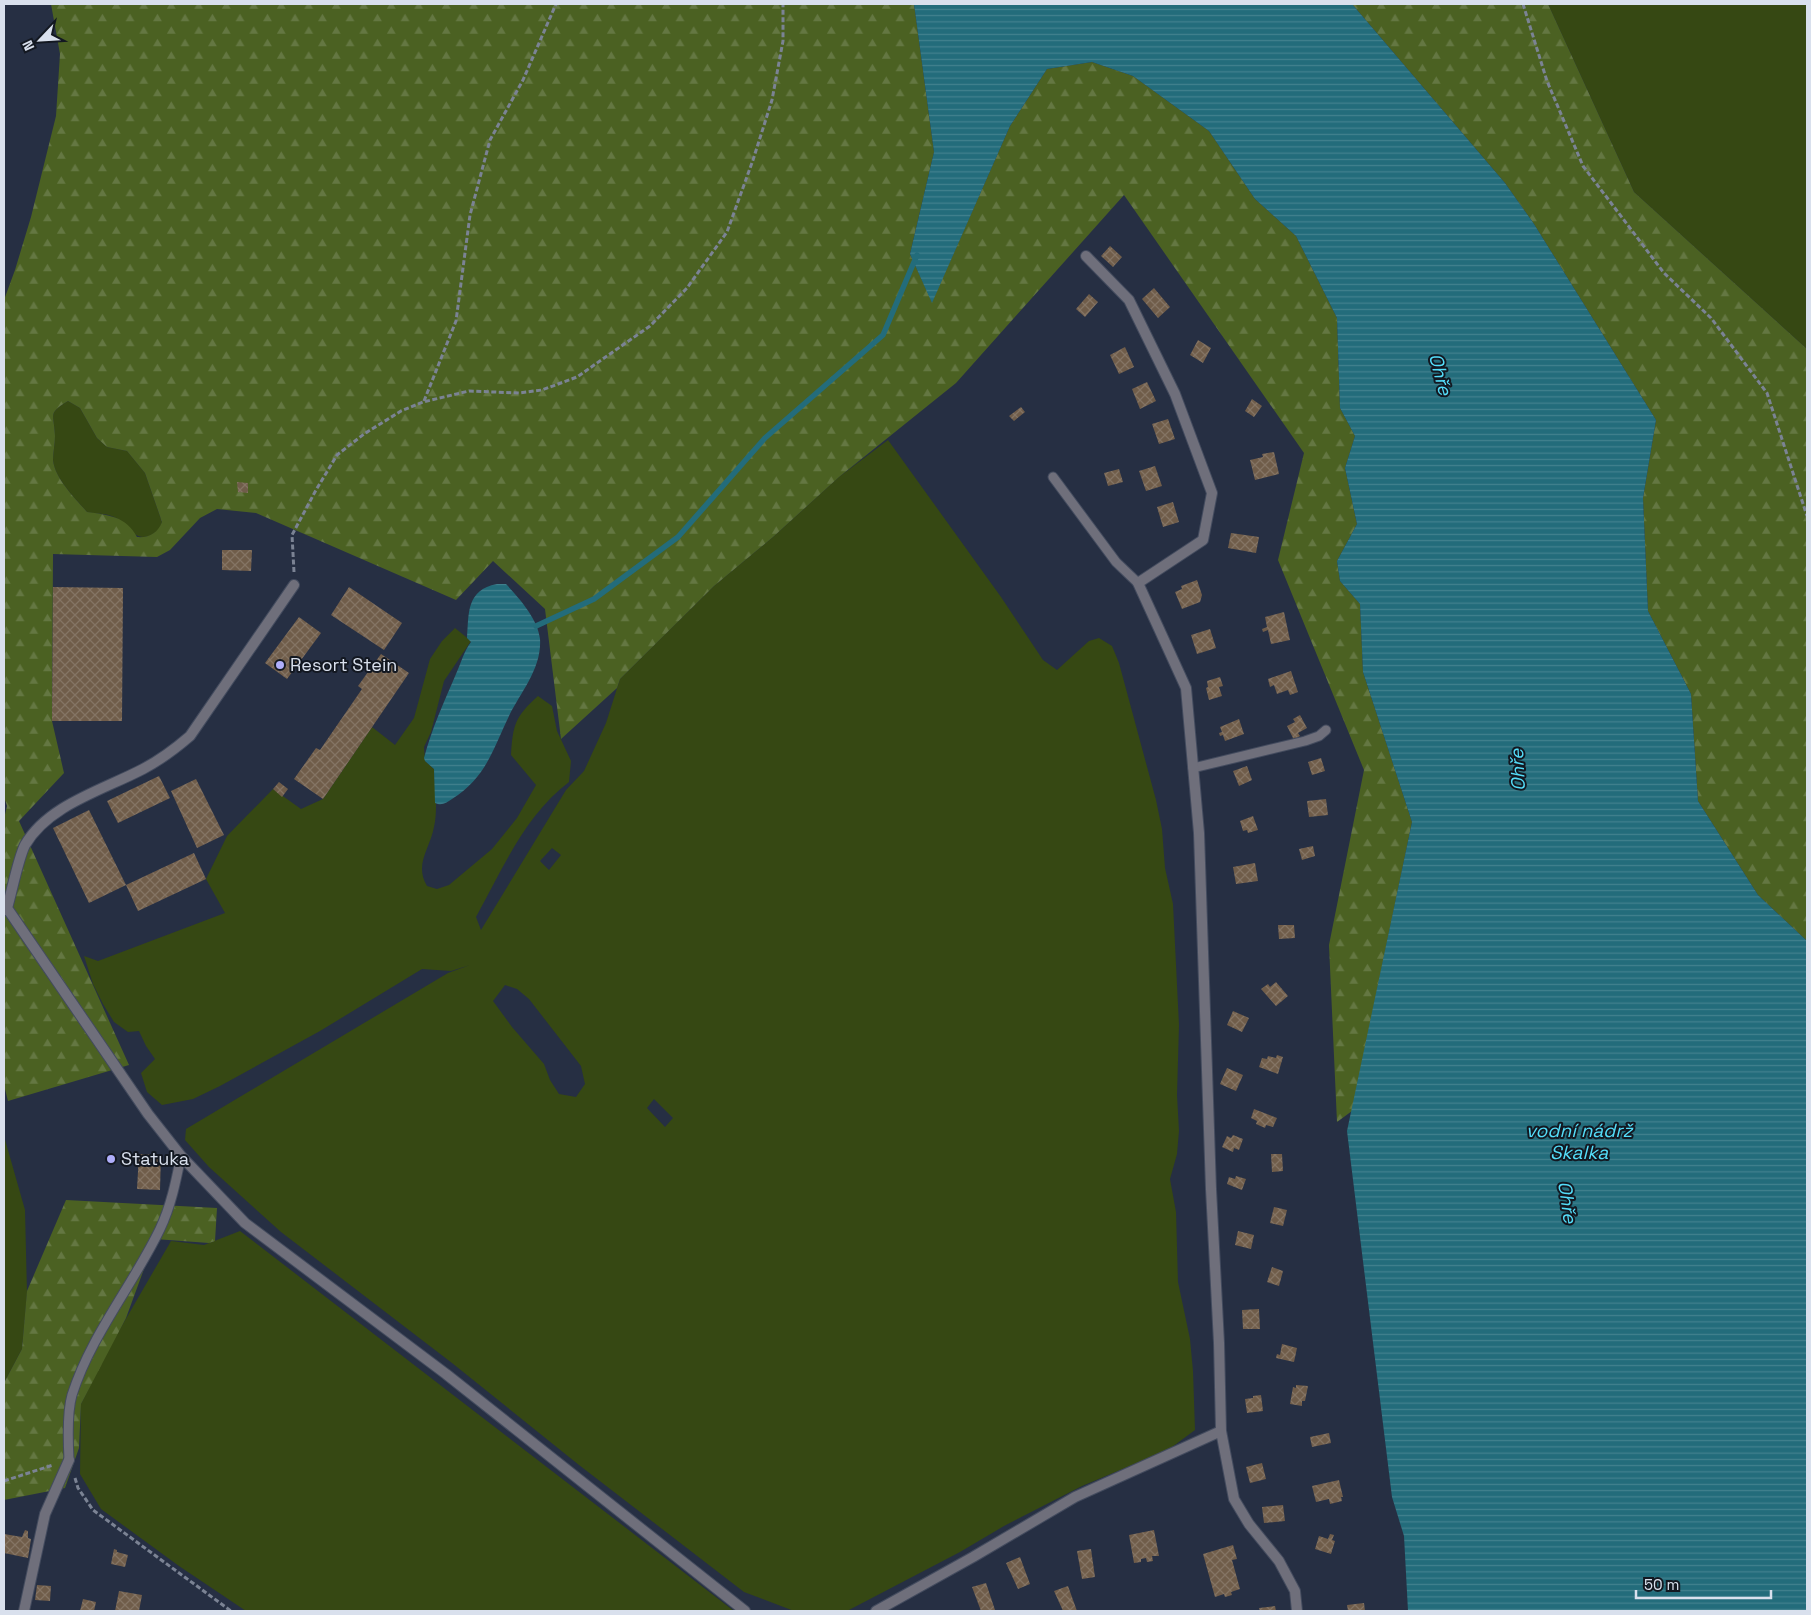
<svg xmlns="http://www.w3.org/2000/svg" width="1811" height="1615" viewBox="0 0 1811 1615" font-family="'Space Grotesk',sans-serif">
<defs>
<pattern id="forest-firs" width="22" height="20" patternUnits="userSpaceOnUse" patternTransform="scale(1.25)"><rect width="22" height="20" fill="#4b6122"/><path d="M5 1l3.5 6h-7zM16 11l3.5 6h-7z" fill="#647742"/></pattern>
<pattern id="water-rules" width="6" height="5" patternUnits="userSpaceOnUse" patternTransform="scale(1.25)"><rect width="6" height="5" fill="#236c7b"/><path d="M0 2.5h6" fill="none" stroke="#42818e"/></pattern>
<pattern id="building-cross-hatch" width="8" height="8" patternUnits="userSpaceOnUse" patternTransform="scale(1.25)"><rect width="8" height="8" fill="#705d4a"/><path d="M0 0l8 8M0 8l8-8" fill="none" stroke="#847464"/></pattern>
</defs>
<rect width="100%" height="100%" fill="#262f43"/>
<!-- green -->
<path fill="#364813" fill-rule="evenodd" d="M 1548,4 L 1807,4 L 1807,349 L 1634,192 Z
M 68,401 L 80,408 L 97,438 L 107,447 L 127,451 L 145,473 L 162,522 C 160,529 159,530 153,534 C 133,545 130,523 114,517 C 106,513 96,514 87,512 C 75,498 55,479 53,460 C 53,452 55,444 55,436 C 54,413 47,414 68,401 Z
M 888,440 L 1001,597 L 1043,660 L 1057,670 L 1089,641 L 1099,638 L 1112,646 L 1119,663 L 1156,800 L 1162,829 L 1165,868 L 1173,904 L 1179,1025 L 1177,1095 L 1179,1131 L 1177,1154 L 1170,1179 L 1176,1212 L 1178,1282 L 1190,1339 L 1193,1371 L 1195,1430 L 1168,1450 L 1082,1486 L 1004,1526 L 960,1552 L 847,1611 L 794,1611 L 744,1592 L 579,1465 L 452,1363 L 281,1232 L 209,1167 L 185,1140 L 186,1129 L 448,973 L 470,965 L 451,971 L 422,969 L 320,1031 L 220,1086 L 193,1099 L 162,1105 L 147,1092 L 141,1073 L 155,1059 L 146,1046 L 139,1031 L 128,1032 L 114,1022 L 103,1004 L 93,984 L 84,956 L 98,961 L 225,913 L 206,879 L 227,836 L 273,789 L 301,809 L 323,799 L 372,727 L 395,745 L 414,718 L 430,659 L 442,641 L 455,628 L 471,641 L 444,681 L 431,732 L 424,747 L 425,761 L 434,769 C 435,788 438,809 434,827 C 430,849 414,864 427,886 L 437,889 L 449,885 L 492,849 L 517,818 L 536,785 L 511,755 C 513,724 515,717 538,696 L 552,706 L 557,731 L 571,761 L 569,782 C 525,815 502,870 476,917 L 481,930 L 566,790 L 584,771 L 606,723 L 620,679 L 714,586 L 773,537 L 839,477 ZM 552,848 L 561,855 L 549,870 L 540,861 ZM 505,985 L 517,989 L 529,999 L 581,1066 L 585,1084 L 576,1097 L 559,1094 L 550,1080 L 544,1064 L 512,1027 L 493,1001 ZM 654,1099 L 673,1118 L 665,1127 L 647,1108 Z
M 4,1136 L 25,1210 L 27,1293 L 22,1349 L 4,1383 Z
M 240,1231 L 734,1611 L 246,1611 L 179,1566 L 101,1509 L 80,1474 L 81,1404 L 109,1348 L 171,1241 L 204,1245 Z"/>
<!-- forest -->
<path fill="url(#forest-firs)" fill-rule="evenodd" d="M 51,4 L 914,4 L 934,152 L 910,254 L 932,302 L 1010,126 L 1047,69 L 1092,62 L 1133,76 L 1209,131 L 1255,199 L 1296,236 L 1337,318 L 1340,408 L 1355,436 L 1345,468 L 1357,524 L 1337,561 L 1340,581 L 1360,604 L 1363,672 L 1412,822 L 1352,1111 L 1337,1122 L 1329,945 L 1364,770 L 1278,560 L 1304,453 L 1124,195 L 956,383 L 839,477 L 773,537 L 714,586 L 620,679 L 617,688 L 561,739 L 545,609 L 493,561 L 456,600 L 256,513 L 217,509 L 200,518 L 170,550 L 157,557 L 53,554 L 52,721 L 64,773 L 19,821 L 129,1065 L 8,1101 L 4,1085 L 4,819 L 7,806 L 4,797 L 4,300 L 15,270 L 31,217 L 56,116 L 60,54 ZM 68,401 L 80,408 L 97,438 L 107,447 L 127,451 L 145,473 L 162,522 C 158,533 149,538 137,537 C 126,516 108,515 87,512 C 75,498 55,479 53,460 C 53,452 55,444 55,436 C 54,413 47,414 68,401 Z
M 1352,4 L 1548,4 L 1634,192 L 1807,349 L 1807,941 L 1758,895 L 1698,801 L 1691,694 L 1648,611 L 1643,498 L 1656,420 L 1534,224 L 1505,183 Z
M 66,1200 L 217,1208 L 215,1241 L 209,1243 L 155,1239 L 126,1318 L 81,1404 L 79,1448 L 65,1488 L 4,1500 L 4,1383 L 22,1349 L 27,1291 Z"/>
<!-- water -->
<path fill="url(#water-rules)" d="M 914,4 L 1352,4 L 1505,183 L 1534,224 L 1656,420 L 1643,498 L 1648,611 L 1691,694 L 1698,801 L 1758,895 L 1807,941 L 1807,1611 L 1408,1611 L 1404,1536 L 1392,1497 L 1347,1131 L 1412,822 L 1363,672 L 1360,604 L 1340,581 L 1337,561 L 1357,524 L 1345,468 L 1355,436 L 1340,408 L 1337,318 L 1296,236 L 1255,199 L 1209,131 L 1133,76 L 1092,62 L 1047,69 L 1010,126 L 932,303 L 910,254 L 934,152 Z
M 497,584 L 506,584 C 519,598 538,619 540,639 C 542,668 521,692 509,716 C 493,749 486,778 452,799 C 446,803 442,806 435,803 L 434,769 L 425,761 L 424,758 C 432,728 444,702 456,674 C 461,663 464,651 471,642 L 467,638 C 469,613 466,590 497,584 Z"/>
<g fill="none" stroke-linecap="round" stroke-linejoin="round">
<!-- stream -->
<path stroke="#236c7b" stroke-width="5.5" d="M 536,626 L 594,599 L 678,537 L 765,438 L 883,335 L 917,255"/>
</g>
<!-- building -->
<path fill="url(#building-cross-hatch)" d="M 1110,246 L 1122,257 L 1113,267 L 1101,256 Z
M 1154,288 L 1170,307 L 1158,318 L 1142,299 Z
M 1089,294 L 1098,302 L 1085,317 L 1076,309 Z
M 1198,340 L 1211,348 L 1203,363 L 1190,355 Z
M 1125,347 L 1134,367 L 1119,374 L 1110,355 Z
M 1147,382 L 1156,401 L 1140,409 L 1132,389 Z
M 1252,399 L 1262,406 L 1254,417 L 1245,411 Z
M 1021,407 L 1025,412 L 1014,421 L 1009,416 Z
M 1168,419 L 1175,439 L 1159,444 L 1152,424 Z
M 1274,452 L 1279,474 L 1255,480 L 1250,460 L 1263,457 L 1262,454 Z
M 1155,466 L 1162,486 L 1146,491 L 1139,471 Z
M 1119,469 L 1123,482 L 1108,486 L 1104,473 Z
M 237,482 L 248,483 L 248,493 L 238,492 Z
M 1173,502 L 1179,522 L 1163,527 L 1157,507 Z
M 1231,533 L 1259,537 L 1256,553 L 1228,548 Z
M 222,550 L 252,550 L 251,571 L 222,570 Z
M 1197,580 L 1202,595 L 1200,602 L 1182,609 L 1175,592 L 1182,589 L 1181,586 Z
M 53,587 L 123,588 L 122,721 L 52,721 Z
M 349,587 L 402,623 L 384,650 L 331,615 Z
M 1284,612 L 1290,640 L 1271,644 L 1268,630 L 1263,632 L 1262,629 L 1267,627 L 1265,617 Z
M 299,617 L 321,633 L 287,679 L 265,663 Z
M 1210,629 L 1216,648 L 1197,654 L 1191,635 Z
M 381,654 L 409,673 L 323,799 L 294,779 L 316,748 L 320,750 L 362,689 L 358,686 Z
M 1291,671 L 1298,692 L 1290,695 L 1288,690 L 1277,694 L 1274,685 L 1270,687 L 1268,679 Z
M 1220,677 L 1223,686 L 1219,687 L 1222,696 L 1209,700 L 1206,688 L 1208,687 L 1207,681 Z
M 1300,715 L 1307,728 L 1298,733 L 1300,736 L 1294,740 L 1287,726 L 1295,722 L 1293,719 Z
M 1239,719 L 1244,734 L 1225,741 L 1223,735 L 1220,736 L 1219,733 L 1222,732 L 1220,727 Z
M 1321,758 L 1325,771 L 1312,775 L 1308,762 Z
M 1247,766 L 1252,780 L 1239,786 L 1233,771 Z
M 159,776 L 170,798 L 118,823 L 107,801 Z
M 196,779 L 224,835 L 197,848 L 171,791 Z
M 279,782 L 288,789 L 282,797 L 273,789 Z
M 1326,799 L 1328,815 L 1309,817 L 1307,801 Z
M 89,810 L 126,885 L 89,903 L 53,828 Z
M 1253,816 L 1258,830 L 1248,833 L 1247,830 L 1243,831 L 1240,821 Z
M 1313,846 L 1315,856 L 1302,860 L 1299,849 Z
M 194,853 L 206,879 L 138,911 L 126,885 Z
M 1255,863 L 1258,881 L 1236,884 L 1233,867 Z
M 1278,925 L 1294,925 L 1295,938 L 1279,939 Z
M 1276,982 L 1288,996 L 1276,1006 L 1261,989 L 1268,984 L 1270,987 Z
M 1233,1011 L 1249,1018 L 1242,1032 L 1227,1025 Z
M 1277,1055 L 1283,1057 L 1278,1074 L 1259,1067 L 1262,1058 L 1267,1059 L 1268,1056 L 1276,1058 Z
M 1227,1068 L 1243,1075 L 1236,1091 L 1220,1084 Z
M 1254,1109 L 1277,1118 L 1273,1127 L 1266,1125 L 1265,1128 L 1256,1124 L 1257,1121 L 1251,1118 Z
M 1233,1135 L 1243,1139 L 1239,1150 L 1234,1148 L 1233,1152 L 1222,1147 L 1227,1136 L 1231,1138 Z
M 139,1154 L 161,1155 L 160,1190 L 137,1189 Z
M 1271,1154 L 1282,1154 L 1283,1171 L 1272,1172 Z
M 1236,1176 L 1246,1179 L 1242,1190 L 1227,1184 L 1229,1177 L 1235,1179 Z
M 1274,1207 L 1287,1210 L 1283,1226 L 1270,1223 Z
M 1238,1231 L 1254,1235 L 1251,1249 L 1235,1245 Z
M 1272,1267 L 1283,1271 L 1279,1286 L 1267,1282 Z
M 1259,1309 L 1260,1329 L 1243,1329 L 1242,1310 Z
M 1282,1344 L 1297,1348 L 1294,1362 L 1276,1358 L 1277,1354 L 1280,1355 Z
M 1296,1385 L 1308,1386 L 1305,1401 L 1302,1401 L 1302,1406 L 1290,1404 L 1293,1387 L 1296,1388 Z
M 1261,1395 L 1263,1411 L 1247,1413 L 1245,1399 L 1253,1398 L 1253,1396 Z
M 1329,1433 L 1331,1443 L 1312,1447 L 1310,1437 Z
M 1262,1463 L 1266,1479 L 1250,1483 L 1246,1467 Z
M 1339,1480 L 1343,1497 L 1341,1497 L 1342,1501 L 1330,1504 L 1329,1499 L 1316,1502 L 1312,1486 Z
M 1283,1505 L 1285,1521 L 1264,1523 L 1262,1507 Z
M 25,1530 L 28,1531 L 28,1538 L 31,1539 L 28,1558 L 4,1553 L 4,1534 L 22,1537 Z
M 1154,1530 L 1159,1556 L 1152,1556 L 1153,1561 L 1147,1562 L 1146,1558 L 1141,1559 L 1141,1562 L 1134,1563 L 1129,1535 Z
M 1330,1534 L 1334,1535 L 1332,1540 L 1335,1541 L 1331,1554 L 1315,1549 L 1319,1536 L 1328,1539 Z
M 1233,1545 L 1237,1559 L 1232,1560 L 1240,1589 L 1231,1592 L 1232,1595 L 1225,1597 L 1224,1594 L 1215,1597 L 1203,1554 Z
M 114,1549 L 117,1550 L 117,1552 L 128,1555 L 125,1567 L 111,1564 Z
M 1091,1549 L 1095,1577 L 1082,1579 L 1077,1551 Z
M 1020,1557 L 1030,1584 L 1018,1589 L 1006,1563 Z
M 986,1583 L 995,1610 L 981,1611 L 972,1587 Z
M 37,1585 L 51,1586 L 50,1601 L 35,1600 Z
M 1068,1586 L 1077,1611 L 1063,1611 L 1054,1591 Z
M 119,1591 L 142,1595 L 139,1611 L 115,1611 Z
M 83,1599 L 96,1602 L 94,1611 L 80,1611 Z
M 1364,1603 L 1365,1611 L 1348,1611 L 1347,1605 Z
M 1275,1606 L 1276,1611 L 1260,1611 L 1259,1608 Z"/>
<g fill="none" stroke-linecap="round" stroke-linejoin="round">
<defs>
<path id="service" d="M 1053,477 L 1116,562 L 1138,583
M 1193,768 L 1305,741 L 1319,736 L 1326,730
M 69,1460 C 68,1441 67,1412 72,1395 C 91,1335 133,1285 160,1229 C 171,1206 176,1181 181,1156"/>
<path id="minor" d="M 7,908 L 148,1114 L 181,1156 L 245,1223 L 446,1374 L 745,1611
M 4,910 L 7,908 C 12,891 18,859 25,845 C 48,805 103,790 143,769 C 160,760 175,749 190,736 L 294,585
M 1221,1431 L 1234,1499 L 1249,1524 L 1279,1561 L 1295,1591 L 1297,1611
M 24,1611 L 45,1514 L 69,1460
M 876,1611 L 973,1557 L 1075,1497 L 1221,1431 L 1219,1343 L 1211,1189 L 1199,833 L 1186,688 L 1138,583 L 1203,540 L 1212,493 L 1175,394 L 1129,300 L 1086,256"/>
</defs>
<!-- service casing -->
<use href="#service" stroke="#434b5e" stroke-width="11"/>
<!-- minor casing -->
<use href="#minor" stroke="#434b5e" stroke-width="12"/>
<!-- path -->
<path stroke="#7b8394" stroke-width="3" stroke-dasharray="5 2.5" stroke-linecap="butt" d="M 1523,4 L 1547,81 L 1583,166 L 1664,273 L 1711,318 L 1767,393 L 1807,516
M 424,401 L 456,321 L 470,215 L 490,140 L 523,80 L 556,4
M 294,572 L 292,535 L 316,490 L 337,455 L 364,434 L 401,411 L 423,402 L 469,391 L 519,393 L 542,390 L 577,377 L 650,326 L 687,288 L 727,232 L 753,160 L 772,100 L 783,41 L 783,4
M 75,1478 L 78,1488 L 93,1510 L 231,1611
M 4,1481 L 53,1465"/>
<!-- service -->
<use href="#service" stroke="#6f6f7b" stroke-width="9"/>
<!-- minor -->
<use href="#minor" stroke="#6f6f7b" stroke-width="10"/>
</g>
<!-- markers -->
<g fill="#afaefa" stroke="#131821" stroke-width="2">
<circle cx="280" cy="665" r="5"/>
<circle cx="111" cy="1159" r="5"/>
</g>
<g text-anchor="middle" stroke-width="4" stroke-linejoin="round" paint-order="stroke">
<!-- poi labels -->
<g font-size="18" fill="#d9e0ed" stroke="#131821" text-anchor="start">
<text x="290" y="671">Resort Stein</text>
<text x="121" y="1165">Statuka</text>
</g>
<!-- water labels -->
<g font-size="19" font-style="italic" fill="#54ddf9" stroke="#131821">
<text transform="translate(1441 374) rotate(75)" y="7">Ohře</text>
<text transform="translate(1517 770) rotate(-93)" y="7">Ohře</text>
<text x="1579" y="1137">vodní nádrž<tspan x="1579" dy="22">Skalka</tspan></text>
<text transform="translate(1568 1202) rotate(82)" y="7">Ohře</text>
</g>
</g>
<!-- border -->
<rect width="1811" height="1615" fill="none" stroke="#d9e0ed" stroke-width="10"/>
<!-- north arrow -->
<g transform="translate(40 40) rotate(245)" stroke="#131821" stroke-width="4" paint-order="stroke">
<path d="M0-4L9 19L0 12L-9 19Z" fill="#d9e0ed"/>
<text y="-8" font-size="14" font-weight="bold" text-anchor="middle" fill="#d9e0ed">N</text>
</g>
<!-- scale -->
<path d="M1636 1590v8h135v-8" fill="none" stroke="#d9e0ed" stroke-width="2.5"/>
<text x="1644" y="1590" font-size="15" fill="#d9e0ed" stroke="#131821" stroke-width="4" paint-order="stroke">50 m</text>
</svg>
